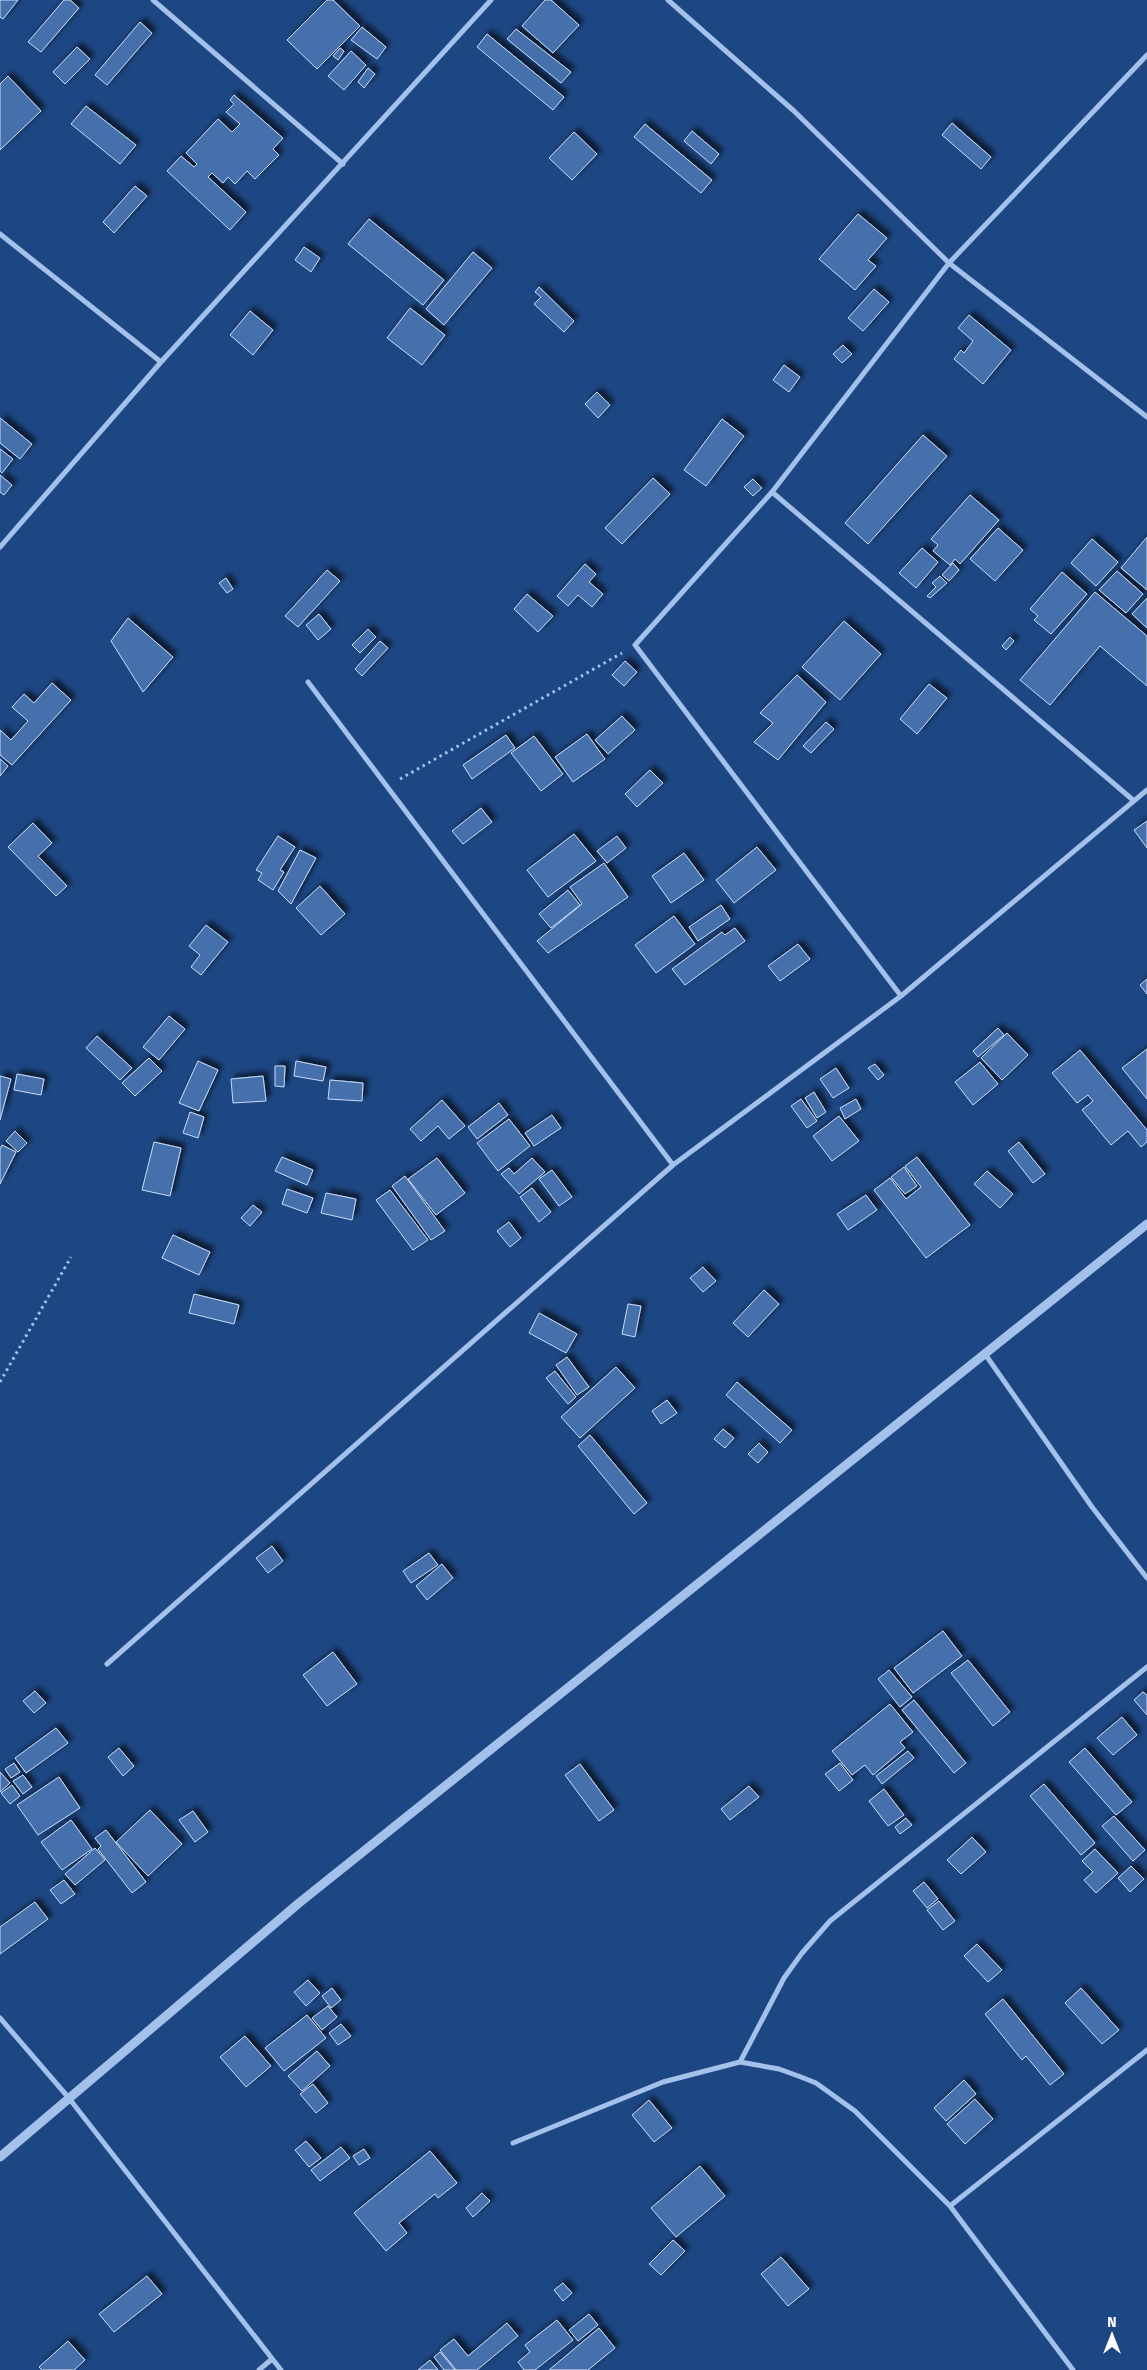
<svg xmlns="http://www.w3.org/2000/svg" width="1147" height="2370" viewBox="0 0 1147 2370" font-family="'Fira Sans',sans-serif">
<defs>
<filter id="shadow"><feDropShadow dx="4.5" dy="-4.5" stdDeviation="2.5" flood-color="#0009"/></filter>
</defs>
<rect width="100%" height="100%" fill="#1d4783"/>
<!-- building -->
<path fill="#4570ac" stroke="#c8dcf7" filter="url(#shadow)" d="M 0,0 L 18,0 L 3,19 L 0,17 Z
M 64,0 L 70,0 L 79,8 L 41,52 L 28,42 Z
M 327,0 L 333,0 L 360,26 L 317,69 L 287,40 Z
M 545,0 L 551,0 L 579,25 L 553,53 L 522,26 Z
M 140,22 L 152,33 L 107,85 L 95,75 Z
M 362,27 L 386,47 L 377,59 L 351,40 Z
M 516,29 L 571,72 L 561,83 L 507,39 Z
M 487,34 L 564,97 L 553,110 L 477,47 Z
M 77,47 L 90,59 L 65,84 L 53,72 Z
M 340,48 L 344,51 L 338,60 L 333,56 Z
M 351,51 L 366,65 L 344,90 L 328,76 Z
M 368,68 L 375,74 L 364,88 L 358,82 Z
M 8,76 L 41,111 L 0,150 L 0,84 Z
M 234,95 L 283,138 L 273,149 L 279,155 L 255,179 L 247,171 L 235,184 L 228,177 L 223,183 L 212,173 L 208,177 L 246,212 L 230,230 L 167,171 L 181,156 L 194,167 L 197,164 L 186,153 L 218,119 L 232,132 L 240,124 L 226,112 L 234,104 L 230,100 Z
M 86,106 L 136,145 L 120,164 L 71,124 Z
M 952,123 L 991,157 L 981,169 L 942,135 Z
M 645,124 L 712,180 L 701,193 L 634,137 Z
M 692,131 L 719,154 L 711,164 L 684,141 Z
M 574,132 L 597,154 L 572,180 L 549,158 Z
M 135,186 L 147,196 L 114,233 L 103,222 Z
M 858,214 L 887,238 L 868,260 L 876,266 L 855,290 L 819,259 Z
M 369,219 L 444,280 L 423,305 L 348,244 Z
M 304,247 L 320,258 L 311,272 L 295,260 Z
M 473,252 L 492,268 L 444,325 L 426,309 Z
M 539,287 L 574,321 L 564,332 L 534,304 L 541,297 L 535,292 Z
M 874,289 L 889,302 L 863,331 L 848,318 Z
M 410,308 L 445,335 L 422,365 L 387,338 Z
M 250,311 L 273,330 L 253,355 L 230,335 Z
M 969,315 L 1011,350 L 983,384 L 954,359 L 961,350 L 964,353 L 973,341 L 958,328 Z
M 843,345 L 852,354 L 842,363 L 833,354 Z
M 784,365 L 800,377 L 789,392 L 773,380 Z
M 597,392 L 610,405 L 598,418 L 585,404 Z
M 0,418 L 32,444 L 20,459 L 0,443 Z
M 722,419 L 744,436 L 706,486 L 684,470 Z
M 923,435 L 947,456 L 868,544 L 845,523 Z
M 0,449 L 13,459 L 2,473 L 0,471 Z
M 0,475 L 12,485 L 4,495 L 0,492 Z
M 653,478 L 670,494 L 622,544 L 605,528 Z
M 753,479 L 762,488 L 753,496 L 744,487 Z
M 970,495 L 999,520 L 960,564 L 955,559 L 950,565 L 933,551 L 938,545 L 931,539 Z
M 998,528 L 1023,550 L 995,581 L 970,559 Z
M 1147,537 L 1147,590 L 1121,568 Z
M 1092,539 L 1118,562 L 1096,586 L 1071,563 Z
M 922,548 L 938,562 L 916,588 L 899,573 Z
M 953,563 L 959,570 L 949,581 L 942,575 Z
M 585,564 L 596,574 L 589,582 L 603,594 L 592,607 L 578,595 L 568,606 L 557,596 Z
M 327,570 L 340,581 L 298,627 L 285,616 Z
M 1117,571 L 1143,594 L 1126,613 L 1099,590 Z
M 1062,572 L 1087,594 L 1051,634 L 1034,620 L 1038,616 L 1030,609 Z
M 940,576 L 947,583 L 930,598 L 927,596 L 936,587 L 932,583 Z
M 226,578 L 233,589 L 227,593 L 219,583 Z
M 1095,592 L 1147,636 L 1147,686 L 1100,646 L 1050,705 L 1020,680 Z
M 527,594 L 553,616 L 538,632 L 514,609 Z
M 1147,598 L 1147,628 L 1132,614 Z
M 319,614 L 331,629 L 318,640 L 306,625 Z
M 128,618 L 173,657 L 143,692 L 111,641 Z
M 844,621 L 881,654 L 840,700 L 802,667 Z
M 368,629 L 376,637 L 360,653 L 352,645 Z
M 1010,637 L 1014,641 L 1006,650 L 1002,646 Z
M 380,641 L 388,648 L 362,676 L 355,669 Z
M 625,661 L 637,672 L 624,686 L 612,675 Z
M 797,675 L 826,702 L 778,760 L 754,742 L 773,723 L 760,713 Z
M 52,683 L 71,700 L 12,765 L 0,755 L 0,730 L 11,740 L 28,721 L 12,707 L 24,694 L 34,703 Z
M 929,684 L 947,698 L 917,734 L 900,719 Z
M 622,716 L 635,730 L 608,754 L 595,740 Z
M 826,722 L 834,729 L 811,753 L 803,746 Z
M 587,734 L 605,759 L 573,782 L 555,757 Z
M 506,735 L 515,748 L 472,779 L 463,765 Z
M 534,736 L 563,774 L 541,791 L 511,753 Z
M 0,759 L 8,766 L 0,776 Z
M 650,770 L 663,783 L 637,807 L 625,794 Z
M 481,808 L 492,822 L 463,844 L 452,831 Z
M 1147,821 L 1147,848 L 1134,830 Z
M 33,823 L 52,843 L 38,856 L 67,886 L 56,896 L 8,847 Z
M 574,834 L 596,861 L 548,897 L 527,870 Z
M 278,836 L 295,847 L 280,870 L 284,872 L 273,890 L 258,880 L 262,873 L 256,870 Z
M 617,836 L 626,848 L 607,863 L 597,851 Z
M 757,847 L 776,870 L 734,903 L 716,880 Z
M 300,850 L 316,858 L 291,904 L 278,891 Z
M 684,853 L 704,880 L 671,903 L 652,876 Z
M 604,863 L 628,897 L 548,953 L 537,941 L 582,904 L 570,887 Z
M 320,886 L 345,914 L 321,935 L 296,908 Z
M 568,890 L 580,905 L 551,928 L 539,914 Z
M 721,905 L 730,919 L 698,941 L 689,927 Z
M 674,916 L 695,944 L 656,973 L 635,945 Z
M 206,925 L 228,942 L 201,975 L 191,967 L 200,955 L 189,946 Z
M 735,928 L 745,941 L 685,985 L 672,969 L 722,932 L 725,935 Z
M 798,944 L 810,959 L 780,981 L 768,966 Z
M 1147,979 L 1147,994 L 1140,985 Z
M 169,1016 L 185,1029 L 159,1060 L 143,1047 Z
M 998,1028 L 1004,1035 L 978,1057 L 973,1051 Z
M 1007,1033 L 1028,1055 L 1002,1080 L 981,1058 Z
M 97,1036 L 132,1068 L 120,1080 L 86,1048 Z
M 1147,1049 L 1147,1099 L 1122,1068 Z
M 1080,1050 L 1147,1130 L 1147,1142 L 1141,1147 L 1128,1131 L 1111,1145 L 1082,1110 L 1093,1101 L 1088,1095 L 1077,1103 L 1052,1073 Z
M 149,1058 L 162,1071 L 135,1096 L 122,1083 Z
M 198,1061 L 218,1070 L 199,1111 L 179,1103 Z
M 296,1061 L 326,1067 L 323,1081 L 294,1076 Z
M 980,1062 L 998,1084 L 973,1105 L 955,1082 Z
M 875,1064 L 884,1075 L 878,1080 L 868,1068 Z
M 275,1066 L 285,1066 L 284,1087 L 275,1086 Z
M 836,1068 L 849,1088 L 833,1098 L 820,1079 Z
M 17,1074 L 44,1079 L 41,1095 L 14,1090 Z
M 0,1076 L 11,1079 L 0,1120 Z
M 263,1076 L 266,1101 L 233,1103 L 231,1079 Z
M 330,1080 L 363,1083 L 362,1101 L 328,1099 Z
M 814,1092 L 826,1112 L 817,1118 L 805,1098 Z
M 801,1099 L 817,1121 L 807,1128 L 791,1106 Z
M 856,1099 L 861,1109 L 845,1119 L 840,1108 Z
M 442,1100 L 465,1126 L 449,1139 L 438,1126 L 421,1141 L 410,1129 Z
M 499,1103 L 508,1115 L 477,1139 L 468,1127 Z
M 190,1112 L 204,1117 L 198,1138 L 183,1133 Z
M 552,1115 L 561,1128 L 534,1146 L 525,1133 Z
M 839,1116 L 859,1141 L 832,1161 L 813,1136 Z
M 509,1119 L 530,1146 L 498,1171 L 477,1143 Z
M 15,1131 L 27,1143 L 18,1152 L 6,1141 Z
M 154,1142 L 181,1148 L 170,1196 L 142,1190 Z
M 1019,1142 L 1045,1174 L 1033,1183 L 1008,1151 Z
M 2,1145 L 16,1152 L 0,1184 L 0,1149 Z
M 282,1157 L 313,1170 L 307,1185 L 275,1171 Z
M 917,1157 L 970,1225 L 926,1258 L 874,1190 L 890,1178 L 906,1199 L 921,1187 L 905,1166 Z
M 437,1158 L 465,1193 L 436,1215 L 408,1179 Z
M 532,1158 L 545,1172 L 519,1194 L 501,1174 L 509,1168 L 514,1174 Z
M 904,1167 L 917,1186 L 905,1194 L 891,1177 Z
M 552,1170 L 572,1197 L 559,1206 L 539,1179 Z
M 987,1171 L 1013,1194 L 1000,1208 L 974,1184 Z
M 405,1176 L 445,1231 L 431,1240 L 392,1186 Z
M 532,1188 L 551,1212 L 539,1222 L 520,1197 Z
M 287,1189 L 313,1198 L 307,1213 L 282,1204 Z
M 390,1190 L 428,1240 L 413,1250 L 376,1200 Z
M 326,1193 L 356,1199 L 352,1220 L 321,1213 Z
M 866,1195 L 877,1210 L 848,1230 L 837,1214 Z
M 253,1205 L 262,1212 L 250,1226 L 241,1218 Z
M 509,1222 L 521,1238 L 510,1247 L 497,1231 Z
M 173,1235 L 210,1252 L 199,1275 L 162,1258 Z
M 703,1267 L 716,1281 L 703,1292 L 690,1278 Z
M 764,1290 L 779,1304 L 748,1337 L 733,1323 Z
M 194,1294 L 239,1305 L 234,1324 L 189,1313 Z
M 628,1304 L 641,1306 L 635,1337 L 622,1334 Z
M 539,1313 L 577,1334 L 566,1353 L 529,1333 Z
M 567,1357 L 589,1387 L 577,1395 L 556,1365 Z
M 616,1367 L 635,1388 L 580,1438 L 561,1417 Z
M 555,1371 L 576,1397 L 568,1404 L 546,1378 Z
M 737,1382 L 792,1430 L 780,1443 L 726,1395 Z
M 667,1400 L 677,1413 L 661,1424 L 652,1411 Z
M 723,1429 L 734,1438 L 725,1448 L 714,1439 Z
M 590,1435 L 647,1503 L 634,1514 L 578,1446 Z
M 759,1443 L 768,1452 L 758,1463 L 748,1454 Z
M 272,1546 L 283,1561 L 268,1573 L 256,1558 Z
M 429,1553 L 438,1565 L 411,1583 L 403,1571 Z
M 442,1564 L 453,1578 L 427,1600 L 416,1586 Z
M 943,1631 L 962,1656 L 913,1693 L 894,1668 Z
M 333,1652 L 357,1684 L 327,1706 L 303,1675 Z
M 968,1660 L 1010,1712 L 993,1726 L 951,1673 Z
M 889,1670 L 912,1697 L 900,1707 L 878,1679 Z
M 35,1691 L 46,1703 L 34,1713 L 23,1701 Z
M 1143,1692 L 1147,1695 L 1147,1715 L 1134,1700 Z
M 914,1700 L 966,1763 L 954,1773 L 902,1710 Z
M 890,1704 L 913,1732 L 900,1742 L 905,1748 L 873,1775 L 865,1765 L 852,1775 L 832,1751 Z
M 1122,1717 L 1137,1735 L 1113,1755 L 1097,1738 Z
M 56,1728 L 68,1743 L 26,1773 L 15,1758 Z
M 119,1748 L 134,1766 L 123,1776 L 108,1757 Z
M 1085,1748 L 1132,1802 L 1116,1815 L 1069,1762 Z
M 908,1751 L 914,1758 L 882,1784 L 876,1776 Z
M 14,1763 L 20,1772 L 11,1778 L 5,1769 Z
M 840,1763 L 853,1780 L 839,1791 L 825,1774 Z
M 580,1764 L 614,1810 L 599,1821 L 565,1775 Z
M 0,1772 L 10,1783 L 0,1792 Z
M 23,1775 L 32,1787 L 23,1794 L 13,1781 Z
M 59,1777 L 80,1808 L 38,1835 L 17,1805 Z
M 1044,1784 L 1095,1843 L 1081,1855 L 1030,1796 Z
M 12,1785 L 20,1796 L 10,1804 L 1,1793 Z
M 749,1786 L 759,1797 L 730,1820 L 721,1809 Z
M 884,1789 L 904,1815 L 888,1826 L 869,1801 Z
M 150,1810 L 182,1844 L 148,1876 L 116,1842 Z
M 193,1811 L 208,1832 L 195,1842 L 179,1820 Z
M 1114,1816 L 1145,1850 L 1133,1861 L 1102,1826 Z
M 906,1818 L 912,1825 L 900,1834 L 895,1827 Z
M 71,1820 L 92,1849 L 62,1870 L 41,1842 Z
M 106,1830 L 146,1882 L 132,1893 L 98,1849 L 101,1846 L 95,1838 Z
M 972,1837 L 986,1852 L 961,1874 L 947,1860 Z
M 95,1848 L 105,1860 L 75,1885 L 65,1874 Z
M 1095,1849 L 1118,1873 L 1096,1893 L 1084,1880 L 1093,1872 L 1082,1861 Z
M 1131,1866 L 1144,1879 L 1130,1892 L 1118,1878 Z
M 64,1880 L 75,1894 L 61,1904 L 50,1890 Z
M 924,1882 L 938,1899 L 927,1908 L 913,1891 Z
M 939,1901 L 955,1921 L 943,1930 L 927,1910 Z
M 35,1902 L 48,1919 L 0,1954 L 0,1927 Z
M 977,1944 L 1002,1970 L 988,1982 L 964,1956 Z
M 308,1980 L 320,1993 L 306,2006 L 294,1992 Z
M 332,1988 L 341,2000 L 331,2008 L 322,1996 Z
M 1081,1988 L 1119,2030 L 1102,2044 L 1065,2003 Z
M 1003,1999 L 1064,2074 L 1050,2085 L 1026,2056 L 1022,2060 L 985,2014 Z
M 328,2006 L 337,2017 L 322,2030 L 312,2018 Z
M 307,2015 L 326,2038 L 284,2071 L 265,2048 Z
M 341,2024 L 351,2036 L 338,2045 L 329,2033 Z
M 245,2036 L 271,2066 L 246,2087 L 220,2057 Z
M 317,2051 L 330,2066 L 302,2091 L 288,2076 Z
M 964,2080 L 976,2094 L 946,2121 L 934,2108 Z
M 313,2084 L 328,2103 L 316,2113 L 300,2094 Z
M 975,2099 L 993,2119 L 965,2144 L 947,2124 Z
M 649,2100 L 672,2128 L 654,2142 L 632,2115 Z
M 306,2141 L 321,2158 L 309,2167 L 295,2150 Z
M 341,2147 L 350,2158 L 320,2181 L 311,2170 Z
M 364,2149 L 370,2158 L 359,2165 L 353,2156 Z
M 430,2151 L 457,2183 L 438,2198 L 435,2194 L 399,2223 L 407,2233 L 386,2251 L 354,2213 Z
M 700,2166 L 725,2196 L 676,2237 L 651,2208 Z
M 482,2193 L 490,2201 L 473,2217 L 466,2208 Z
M 673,2240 L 685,2251 L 661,2275 L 649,2264 Z
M 781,2257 L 809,2289 L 788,2306 L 761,2274 Z
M 147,2276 L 162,2294 L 114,2332 L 99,2314 Z
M 563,2283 L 572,2293 L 563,2301 L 554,2290 Z
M 589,2314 L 598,2325 L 578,2341 L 569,2330 Z
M 557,2320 L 573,2340 L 535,2370 L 524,2370 L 518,2362 L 530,2352 L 525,2345 Z
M 507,2323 L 518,2336 L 477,2370 L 456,2370 L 440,2350 L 454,2339 L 468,2356 Z
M 599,2328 L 615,2348 L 588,2370 L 549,2370 Z
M 68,2341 L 85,2360 L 74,2370 L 42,2370 L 39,2367 Z
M 440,2352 L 455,2370 L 444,2370 L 434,2357 Z
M 430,2360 L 438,2370 L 418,2370 Z"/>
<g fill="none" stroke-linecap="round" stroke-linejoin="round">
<!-- path -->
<path stroke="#a3c1ea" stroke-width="3" stroke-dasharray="2.5 4" stroke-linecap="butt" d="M 400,779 L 622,653
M 0,1382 L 71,1257"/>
<!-- minor -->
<path stroke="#a3c1ea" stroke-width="5" d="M 153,0 L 343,164
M 668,0 L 794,111 L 949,263 L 1147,417
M 0,234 L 161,362
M 772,492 L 1133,800
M 0,547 L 161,362 L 491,0
M 308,682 L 673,1165
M 901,996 L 635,645 L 772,492 L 949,263 L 1147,55
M 985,1354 L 1092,1507 L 1147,1578
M 107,1664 L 673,1165 L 901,996 L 1147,790
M 0,2018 L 68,2097 L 281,2370
M 740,2062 L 779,2069 L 801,2077 L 816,2083 L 855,2111 L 950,2206 L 1073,2370
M 513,2143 L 663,2082 L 740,2062 L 784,1978 L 802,1953 L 830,1921 L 1147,1667
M 950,2206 L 1147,2050
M 259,2370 L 272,2359"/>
<!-- tertiary -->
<path stroke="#a3c1ea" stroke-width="9" d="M 0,2157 L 299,1903 L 1147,1224"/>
</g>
<!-- north arrow -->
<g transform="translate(1112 2335)" stroke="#1d4783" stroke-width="4" paint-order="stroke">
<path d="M0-4L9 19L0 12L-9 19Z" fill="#ffffff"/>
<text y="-8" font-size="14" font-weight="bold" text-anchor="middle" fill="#ffffff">N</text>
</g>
</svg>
